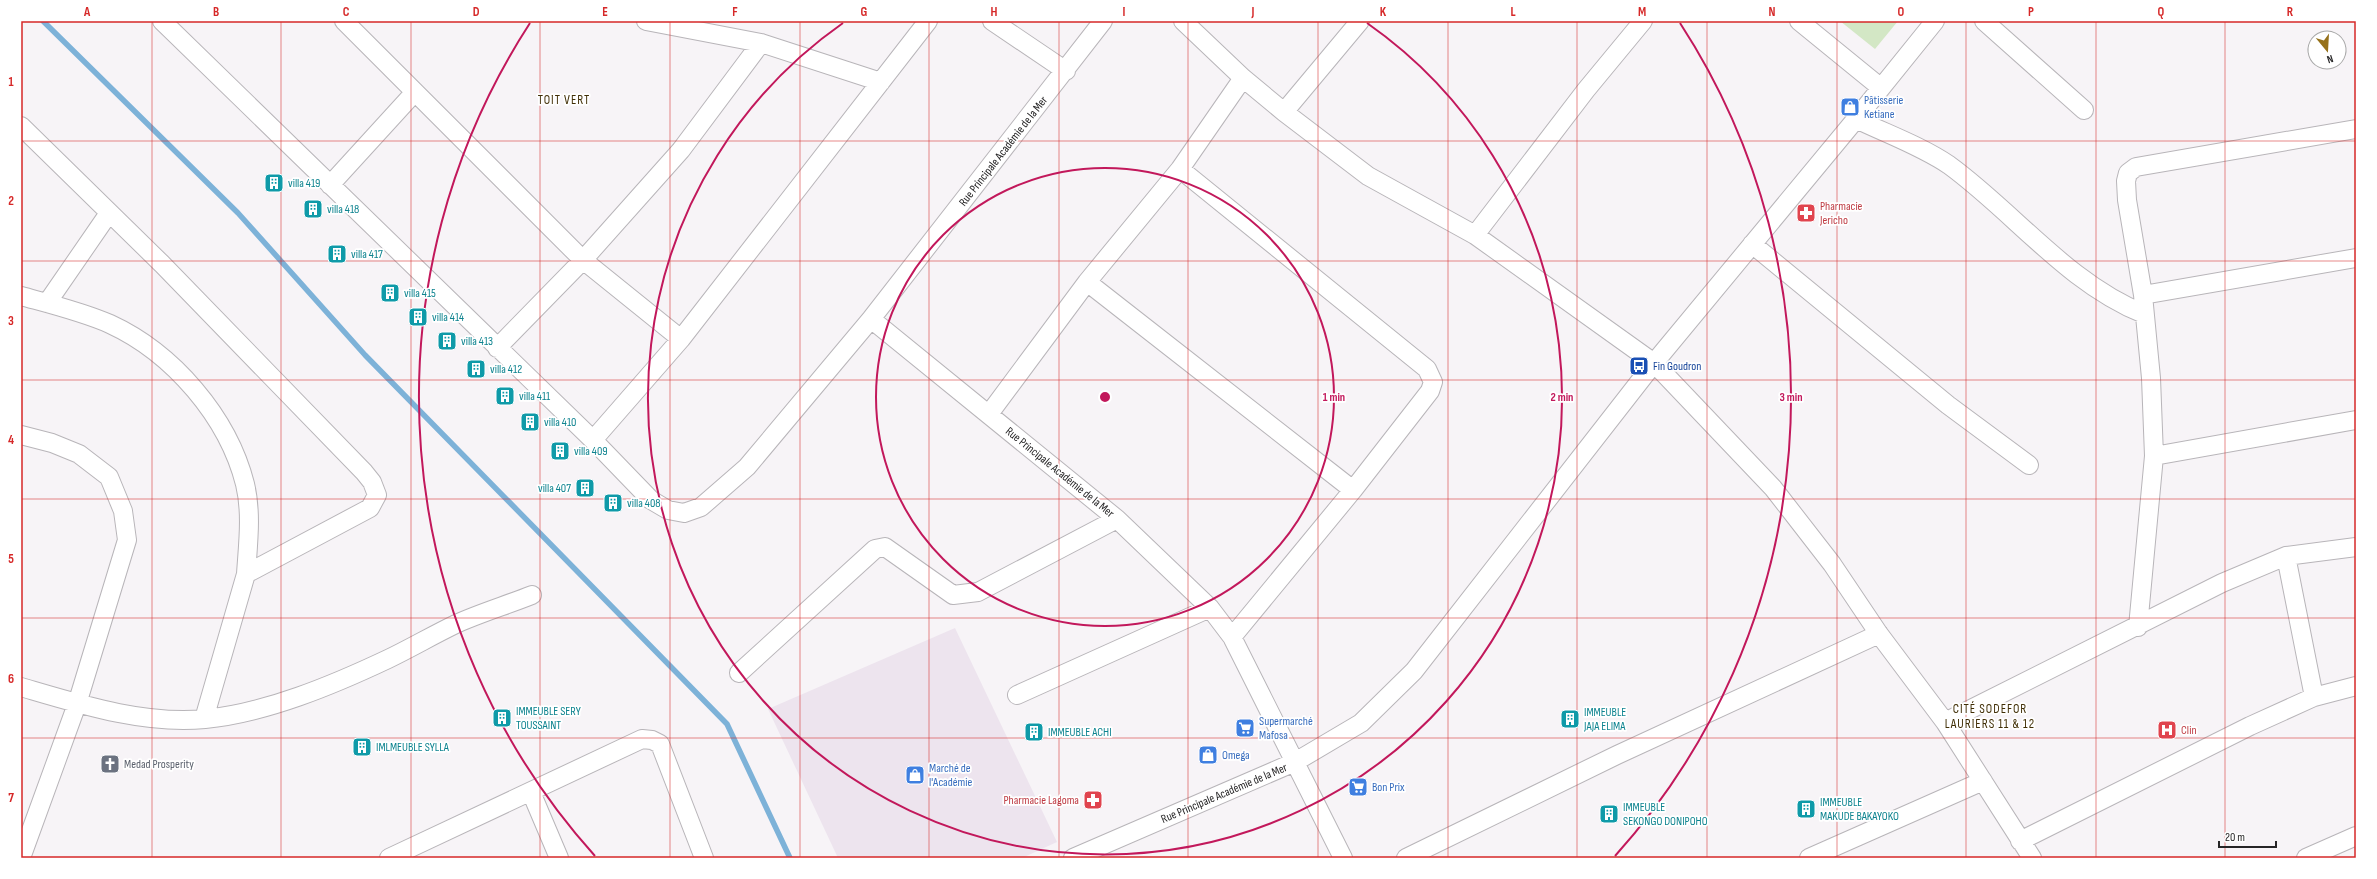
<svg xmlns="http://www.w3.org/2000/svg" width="2377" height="879" viewBox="0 0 2377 879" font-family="'Sofia Sans Condensed',sans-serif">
<rect width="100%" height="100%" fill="#f7f4f7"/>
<!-- built -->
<path fill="#ede4ee" d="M 955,628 L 1057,842 L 1022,858 L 838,858 L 768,709 Z"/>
<!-- green -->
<path fill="#d3e7c5" d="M 1840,21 L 1898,21 L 1875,49 Z"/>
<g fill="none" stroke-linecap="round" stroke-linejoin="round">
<!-- stream -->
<path stroke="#7db2d8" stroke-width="5.5" d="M 43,21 L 238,213 L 365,355 L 727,724 L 790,858"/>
<defs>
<path id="street" d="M 162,21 L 593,440 L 651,500 L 668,510 L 684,513 L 701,507 L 747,467 L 871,319 L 1103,21
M 344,21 L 583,260 L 681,339
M 646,21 L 761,43 L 881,82
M 992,21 L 1066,71
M 1183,21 L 1243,78 L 1284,112 L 1368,176 L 1475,235 L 1654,363 L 1773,488 L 1832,564 L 1879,634 L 1945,722 L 2032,858
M 1799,21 L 1880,87
M 1984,21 L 2084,110
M 1284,112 L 1360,21
M 1856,119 C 1887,134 1921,146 1949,165 C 2015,213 2067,283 2144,314
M 21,126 L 162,264 L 364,472 L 372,482 L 377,495 L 370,508 L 246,574 L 204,719
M 1180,169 L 1427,369 L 1433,382 L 1430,391 L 1353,490 L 1232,637
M 330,185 L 414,93
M 1475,235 L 1586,90 L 1643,21
M 1752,244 L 1948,405 L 2029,465
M 1087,282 L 1353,490
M 2143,295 L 2356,258
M 21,296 C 50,304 83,312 110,324 C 173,353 228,417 245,484 C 252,513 248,544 246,574
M 47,303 L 109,213
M 871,319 L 1117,519 L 1210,608 L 1232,637 L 1343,858
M 497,348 L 583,260 L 681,150 L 761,43
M 989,414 L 1087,282 L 1180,169 L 1243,78
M 21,435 L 52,443 L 79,454 L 109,477 L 123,511 L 127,540 L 77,704 L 21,858
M 593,440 L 681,339 L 928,21
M 2154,456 L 2356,420
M 2286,556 L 2314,697
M 2138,627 L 2154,456 L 2151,378 L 2143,295 L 2127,200 L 2126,181 L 2128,173 L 2136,167 L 2356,129
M 739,673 L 875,549 L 885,547 L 953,595 L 978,592 L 1117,519
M 21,687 C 79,704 144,725 205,719 C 266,713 333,685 388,659 C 411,648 433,635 456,624 C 480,613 507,605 532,595
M 1017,695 L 1210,608
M 1945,722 L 2222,583 L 2286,556 L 2356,547
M 531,792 L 559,858
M 2020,841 L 2250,726 L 2314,697 L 2356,686
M 389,858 L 642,739 L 652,740 L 660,744 L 704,858
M 1073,858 L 1295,762 L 1361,723 L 1414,671 L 1654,363 L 1856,119 L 1935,21
M 1406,858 L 1617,755 L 1879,634
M 1809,858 L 1983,781
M 2306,858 L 2356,836"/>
</defs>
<!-- street casing -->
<use href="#street" stroke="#b8b5b9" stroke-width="20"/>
<!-- street -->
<use href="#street" stroke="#fff" stroke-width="18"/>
</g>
<!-- grid -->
<path fill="none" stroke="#d62828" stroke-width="1" stroke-opacity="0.55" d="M 152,21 L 152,858M 281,21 L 281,858M 411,21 L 411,858M 540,21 L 540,858M 670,21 L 670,858M 800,21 L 800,858M 929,21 L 929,858M 1059,21 L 1059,858M 1188,21 L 1188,858M 1318,21 L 1318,858M 1448,21 L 1448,858M 1577,21 L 1577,858M 1707,21 L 1707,858M 1837,21 L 1837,858M 1966,21 L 1966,858M 2096,21 L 2096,858M 2225,21 L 2225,858M 21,141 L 2356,141M 21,261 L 2356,261M 21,380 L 2356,380M 21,499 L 2356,499M 21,618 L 2356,618M 21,738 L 2356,738"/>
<!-- distance rings -->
<g fill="none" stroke="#c2185b" stroke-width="2">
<circle cx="1105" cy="397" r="229"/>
<path d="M1367 23A457 457 0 1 1 843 23"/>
<path d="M595 856A686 686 0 0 1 530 23M1680 23A686 686 0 0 1 1615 856"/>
</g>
<!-- icons -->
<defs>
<symbol id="shop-square" viewBox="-11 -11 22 22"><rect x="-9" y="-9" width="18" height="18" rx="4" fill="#3f7fe0" stroke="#fff"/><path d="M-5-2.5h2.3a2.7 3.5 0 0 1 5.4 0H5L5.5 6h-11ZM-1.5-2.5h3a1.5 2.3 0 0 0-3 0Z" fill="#fff"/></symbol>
<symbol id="building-square" viewBox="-11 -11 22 22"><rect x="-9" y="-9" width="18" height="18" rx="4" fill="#0f9aa8" stroke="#fff"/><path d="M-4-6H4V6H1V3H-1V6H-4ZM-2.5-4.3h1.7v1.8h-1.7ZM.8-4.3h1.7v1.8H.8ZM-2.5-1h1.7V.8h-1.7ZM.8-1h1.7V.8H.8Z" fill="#fff"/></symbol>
<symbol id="pharmacy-square" viewBox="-11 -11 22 22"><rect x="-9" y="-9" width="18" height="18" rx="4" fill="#e0444e" stroke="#fff"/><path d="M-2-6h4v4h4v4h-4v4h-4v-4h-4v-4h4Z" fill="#fff"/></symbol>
<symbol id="bus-square" viewBox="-11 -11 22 22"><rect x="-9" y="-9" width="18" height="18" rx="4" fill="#1a4fb4" stroke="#fff"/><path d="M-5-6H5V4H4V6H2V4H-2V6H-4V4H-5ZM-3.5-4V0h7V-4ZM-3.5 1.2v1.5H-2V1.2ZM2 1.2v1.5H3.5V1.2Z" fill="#fff"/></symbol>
<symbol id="supermarket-square" viewBox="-11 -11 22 22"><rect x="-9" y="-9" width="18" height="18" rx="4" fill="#3f7fe0" stroke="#fff"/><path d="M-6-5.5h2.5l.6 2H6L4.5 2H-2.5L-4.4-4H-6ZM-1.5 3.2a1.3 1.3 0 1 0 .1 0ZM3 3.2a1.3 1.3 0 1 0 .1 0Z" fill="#fff"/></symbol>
<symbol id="hospital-square" viewBox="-11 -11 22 22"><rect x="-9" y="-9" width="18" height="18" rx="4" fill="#e0444e" stroke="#fff"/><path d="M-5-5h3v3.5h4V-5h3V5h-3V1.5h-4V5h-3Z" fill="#fff"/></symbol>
<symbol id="church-square" viewBox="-11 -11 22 22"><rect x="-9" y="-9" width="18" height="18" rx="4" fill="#6b7280" stroke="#fff"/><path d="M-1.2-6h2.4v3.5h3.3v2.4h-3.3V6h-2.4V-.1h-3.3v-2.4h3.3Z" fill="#fff"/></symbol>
</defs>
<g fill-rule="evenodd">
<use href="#shop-square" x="1839" y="96" width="22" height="22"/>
<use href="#building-square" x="263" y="172" width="22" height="22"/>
<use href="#building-square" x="302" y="198" width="22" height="22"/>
<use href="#pharmacy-square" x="1795" y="202" width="22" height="22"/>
<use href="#building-square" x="326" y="243" width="22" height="22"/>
<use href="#building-square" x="379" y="282" width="22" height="22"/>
<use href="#building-square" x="407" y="306" width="22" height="22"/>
<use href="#building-square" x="436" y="330" width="22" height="22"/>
<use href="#bus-square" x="1628" y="355" width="22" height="22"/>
<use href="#building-square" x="465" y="358" width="22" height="22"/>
<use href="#building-square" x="494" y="385" width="22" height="22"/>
<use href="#building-square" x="519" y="411" width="22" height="22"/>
<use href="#building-square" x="549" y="440" width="22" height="22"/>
<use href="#building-square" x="574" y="477" width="22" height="22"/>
<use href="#building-square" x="602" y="492" width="22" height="22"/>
<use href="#building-square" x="491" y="707" width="22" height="22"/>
<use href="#building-square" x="1559" y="708" width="22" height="22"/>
<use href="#supermarket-square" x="1234" y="717" width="22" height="22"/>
<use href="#hospital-square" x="2156" y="719" width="22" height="22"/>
<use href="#building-square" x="1023" y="721" width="22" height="22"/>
<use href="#building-square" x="351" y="736" width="22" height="22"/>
<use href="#shop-square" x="1197" y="744" width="22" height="22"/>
<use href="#church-square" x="99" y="753" width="22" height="22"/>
<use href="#shop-square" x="904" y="764" width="22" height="22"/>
<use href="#supermarket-square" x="1347" y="776" width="22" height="22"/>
<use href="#pharmacy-square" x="1082" y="789" width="22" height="22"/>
<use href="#building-square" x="1795" y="798" width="22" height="22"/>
<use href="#building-square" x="1598" y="803" width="22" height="22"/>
</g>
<g text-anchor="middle" stroke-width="3.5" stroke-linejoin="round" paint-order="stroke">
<!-- shop labels -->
<g font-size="12" fill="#366cbe" stroke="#fff" text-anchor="start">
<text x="1864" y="104">Pâtisserie<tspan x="1864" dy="14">Ketiane</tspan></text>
<text x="1259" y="725">Supermarché<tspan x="1259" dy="14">Mafosa</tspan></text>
<text x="1222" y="759">Omega</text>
<text x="929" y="772">Marché de<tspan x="929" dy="14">l'Académie</tspan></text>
<text x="1372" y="791">Bon Prix</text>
</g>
<!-- street labels -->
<g font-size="12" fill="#262526" stroke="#fff">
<text transform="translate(1003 151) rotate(-52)" y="4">Rue Principale Académie de la Mer</text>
<text transform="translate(1060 472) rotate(39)" y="4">Rue Principale Académie de la Mer</text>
<text transform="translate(1224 793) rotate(-23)" y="4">Rue Principale Académie de la Mer</text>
</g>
<!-- culture labels -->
<g font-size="12" fill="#0d838f" stroke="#fff" text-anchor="start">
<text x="288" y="187">villa 419</text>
<text x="327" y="213">villa 418</text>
<text x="351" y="258">villa 417</text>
<text x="404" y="297">villa 415</text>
<text x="432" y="321">villa 414</text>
<text x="461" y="345">villa 413</text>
<text x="490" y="373">villa 412</text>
<text x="519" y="400">villa 411</text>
<text x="544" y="426">villa 410</text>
<text x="574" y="455">villa 409</text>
<text x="571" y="492" text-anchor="end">villa 407</text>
<text x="627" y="507">villa 408</text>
<text x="516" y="715">IMMEUBLE SERY<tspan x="516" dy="14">TOUSSAINT</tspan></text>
<text x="1584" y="716">IMMEUBLE<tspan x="1584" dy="14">JAJA ELIMA</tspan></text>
<text x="1048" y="736">IMMEUBLE ACHI</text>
<text x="376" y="751">IMLMEUBLE SYLLA</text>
<text x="1820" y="806">IMMEUBLE<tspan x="1820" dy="14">MAKUDE BAKAYOKO</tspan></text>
<text x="1623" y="811">IMMEUBLE<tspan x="1623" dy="14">SEKONGO DONIPOHO</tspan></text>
</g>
<!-- health labels -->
<g font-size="12" fill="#be3a42" stroke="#fff" text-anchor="start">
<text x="1820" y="210">Pharmacie<tspan x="1820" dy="14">Jericho</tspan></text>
<text x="2181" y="734">Clin</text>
<text x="1079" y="804" text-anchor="end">Pharmacie Lagoma</text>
</g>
<!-- transit labels -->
<g font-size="12" fill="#164399" stroke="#fff" text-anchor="start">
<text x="1653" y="370">Fin Goudron</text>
</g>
<!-- worship labels -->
<g font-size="12" fill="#5b616d" stroke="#fff" text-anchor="start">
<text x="124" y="768">Medad Prosperity</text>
</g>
<!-- neighbourhood labels -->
<g font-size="13" letter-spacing="1" fill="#402e05" stroke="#fff">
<text x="564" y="104">TOIT VERT</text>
<text x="1990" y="713">CITÉ SODEFOR<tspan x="1990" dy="15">LAURIERS 11 &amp; 12</tspan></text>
</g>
</g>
<circle cx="1105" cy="397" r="6" fill="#c2185b" stroke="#fff" stroke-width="2"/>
<g font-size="12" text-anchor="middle" font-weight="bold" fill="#c2185b" stroke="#fff" stroke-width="3.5" stroke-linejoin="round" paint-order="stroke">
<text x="1334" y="401">1 min</text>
<text x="1562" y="401">2 min</text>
<text x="1791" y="401">3 min</text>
</g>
<!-- border -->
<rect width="2377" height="879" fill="none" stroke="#ffffff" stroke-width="44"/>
<!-- north arrow -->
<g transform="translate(2327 50) rotate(162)"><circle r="19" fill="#ffffff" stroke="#a8a8a8"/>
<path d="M0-3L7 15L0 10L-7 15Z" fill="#96711a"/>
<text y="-6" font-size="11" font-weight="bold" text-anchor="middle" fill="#262526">N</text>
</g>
<!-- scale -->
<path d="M2219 841v6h57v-6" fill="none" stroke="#262526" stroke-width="2"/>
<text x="2225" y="841" font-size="12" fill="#262526" stroke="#ffffff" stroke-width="3" paint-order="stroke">20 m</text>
<rect x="22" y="22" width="2333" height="835" fill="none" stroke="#d62828" stroke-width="1.5"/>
<g font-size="13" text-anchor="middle" font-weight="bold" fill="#d62828">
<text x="87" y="16">A</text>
<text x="216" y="16">B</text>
<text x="346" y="16">C</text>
<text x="476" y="16">D</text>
<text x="605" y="16">E</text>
<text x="735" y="16">F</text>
<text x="864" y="16">G</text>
<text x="994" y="16">H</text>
<text x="1124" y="16">I</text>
<text x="1253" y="16">J</text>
<text x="1383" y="16">K</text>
<text x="1513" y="16">L</text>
<text x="1642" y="16">M</text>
<text x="1772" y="16">N</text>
<text x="1901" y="16">O</text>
<text x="2031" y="16">P</text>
<text x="2161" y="16">Q</text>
<text x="2290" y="16">R</text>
<text x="11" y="86">1</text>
<text x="11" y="205">2</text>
<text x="11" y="325">3</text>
<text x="11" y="444">4</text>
<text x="11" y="563">5</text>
<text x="11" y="683">6</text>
<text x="11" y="802">7</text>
</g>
</svg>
